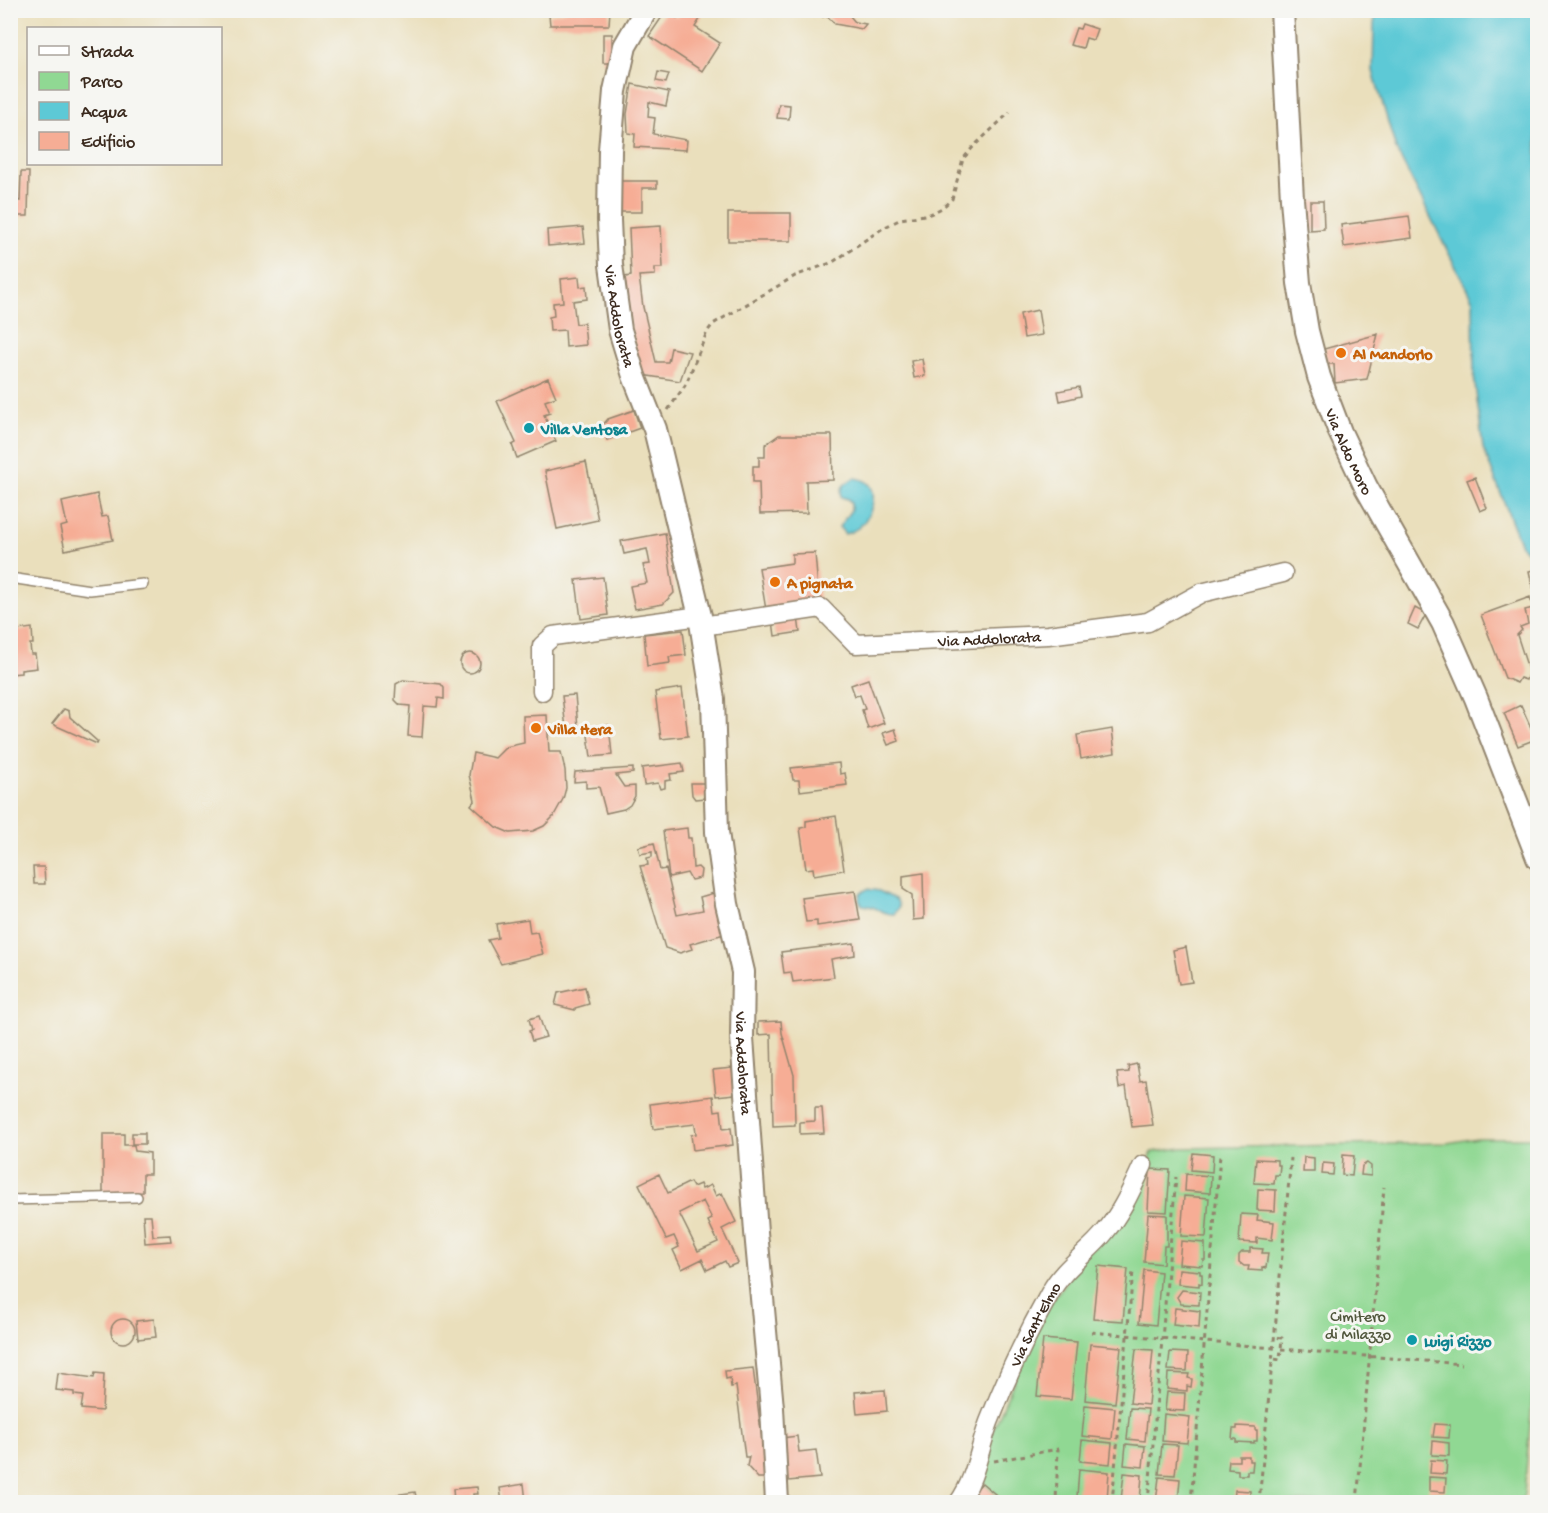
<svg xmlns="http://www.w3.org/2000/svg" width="1548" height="1513" viewBox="0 0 1548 1513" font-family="'Gochi Hand',sans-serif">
<rect width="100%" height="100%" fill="#f6f6f2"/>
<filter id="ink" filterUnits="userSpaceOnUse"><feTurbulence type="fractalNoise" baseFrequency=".0167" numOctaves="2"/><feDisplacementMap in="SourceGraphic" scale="12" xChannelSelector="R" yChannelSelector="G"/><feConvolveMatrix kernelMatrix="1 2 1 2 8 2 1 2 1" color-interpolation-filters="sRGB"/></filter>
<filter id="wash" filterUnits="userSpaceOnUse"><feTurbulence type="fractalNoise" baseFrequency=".008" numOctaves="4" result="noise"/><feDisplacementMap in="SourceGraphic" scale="24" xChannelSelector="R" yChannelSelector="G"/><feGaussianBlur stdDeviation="1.35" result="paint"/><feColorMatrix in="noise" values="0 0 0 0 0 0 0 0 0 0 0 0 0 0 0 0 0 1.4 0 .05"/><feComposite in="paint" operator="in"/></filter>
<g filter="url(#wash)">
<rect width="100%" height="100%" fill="#eadfbc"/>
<!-- green -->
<path fill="#90d893" stroke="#668158" stroke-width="1.5" d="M 1477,1138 L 1537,1138 L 1537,1341 L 1524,1495 L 1521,1502 L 1005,1502 L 982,1483 L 986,1478 L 985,1450 L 1041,1317 L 1149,1162 L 1152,1152 L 1183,1148 L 1447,1143 Z"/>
<!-- water -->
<path fill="#5dc9d6" stroke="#4c7a7a" stroke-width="1.5" d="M 1376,11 L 1537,11 L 1537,563 L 1521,545 L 1483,448 L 1474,376 L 1473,301 L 1396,149 L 1373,71 L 1374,25 Z
M 854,478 C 884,480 874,515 858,528 C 854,531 849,533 845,534 L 839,527 L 851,510 L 851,503 L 848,499 L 841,497 C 840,486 846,483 854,478 Z
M 867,889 L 879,891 L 897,900 L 899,907 L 894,914 C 883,915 878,906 862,905 L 859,900 L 860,894 Z"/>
<g id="blocks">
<!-- building -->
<path fill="#f6ad95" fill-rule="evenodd" d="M 571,10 L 610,10 L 609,25 L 550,25 L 549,15 Z
M 682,10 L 693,10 L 702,16 L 695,27 L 720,43 L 702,71 L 649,36 L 666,11 L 677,18 Z
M 810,10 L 845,10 L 855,22 L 866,24 L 862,29 L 835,24 L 826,15 L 823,17 L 817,11 L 814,14 Z
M 1082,24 L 1097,29 L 1093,40 L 1086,38 L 1083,48 L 1070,45 L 1076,28 L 1080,29 Z
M 603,34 L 612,34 L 612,63 L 603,63 Z
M 658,72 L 669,74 L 666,83 L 656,81 Z
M 632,84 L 669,92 L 666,106 L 649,102 L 648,117 L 655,118 L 653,134 L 687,140 L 686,150 L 634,147 L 635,134 L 628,133 L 627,114 Z
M 779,104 L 790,105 L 789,119 L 777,118 Z
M 21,172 L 29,172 L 28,216 L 15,216 L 15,200 L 20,201 Z
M 621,181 L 657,181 L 657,188 L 642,188 L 642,212 L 620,212 Z
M 1310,201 L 1323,201 L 1324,229 L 1310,230 Z
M 728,213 L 791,213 L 791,241 L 728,241 Z
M 1409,216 L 1412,238 L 1344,247 L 1341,225 Z
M 661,226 L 663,268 L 655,268 L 655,275 L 639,276 L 643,307 L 656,362 L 668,362 L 671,348 L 690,352 L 680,381 L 642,375 L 635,352 L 627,308 L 625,277 L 631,276 L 629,228 Z
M 583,227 L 585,243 L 548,246 L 547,230 Z
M 579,277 L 580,287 L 586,286 L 587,299 L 573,301 L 576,324 L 584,323 L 586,345 L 566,347 L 565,330 L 550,331 L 549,317 L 554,316 L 553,303 L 563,302 L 561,279 Z
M 1038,310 L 1042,335 L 1024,338 L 1020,314 Z
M 1378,334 L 1367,379 L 1335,383 L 1334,364 L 1327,364 L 1324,349 Z
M 922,359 L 925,376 L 914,378 L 911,361 Z
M 548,378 L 556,397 L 545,401 L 550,413 L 544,415 L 556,441 L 517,458 L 512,445 L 516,443 L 497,401 Z
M 1079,387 L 1081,396 L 1060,401 L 1058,391 Z
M 634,410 L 640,428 L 607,440 L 602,426 L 608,419 Z
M 779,435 L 832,435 L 833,480 L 806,481 L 807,513 L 760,514 L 759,482 L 753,482 L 753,466 L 759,466 L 759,457 L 765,457 L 765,445 Z
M 586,462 L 598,520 L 557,529 L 545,471 Z
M 1475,477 L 1487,508 L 1480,511 L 1467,480 Z
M 97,494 L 102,517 L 108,516 L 113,540 L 65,550 L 60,527 L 67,525 L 62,502 Z
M 665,533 L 674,593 L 663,604 L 635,609 L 630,586 L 647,583 L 643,565 L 650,564 L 647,549 L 624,554 L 621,541 Z
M 815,553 L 819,602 L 766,610 L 759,568 L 792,563 L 792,554 Z
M 1537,569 L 1538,588 L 1533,589 L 1529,571 Z
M 603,577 L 608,615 L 581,619 L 576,580 Z
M 1530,597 L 1533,608 L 1525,610 L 1528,624 L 1520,627 L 1522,630 L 1517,635 L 1529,672 L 1526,680 L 1520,678 L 1517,683 L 1505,678 L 1481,615 Z
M 1415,608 L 1426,614 L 1418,629 L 1408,624 Z
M 798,617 L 800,632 L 775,636 L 773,621 Z
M 18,626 L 18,630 L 32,628 L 33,644 L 30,644 L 31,654 L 35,654 L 37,668 L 21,670 L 21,673 L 10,674 L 10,627 Z
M 683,630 L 686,655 L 669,657 L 670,663 L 647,666 L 644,634 Z
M460 663a10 10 0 1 1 20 0a10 10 0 1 1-20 0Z
M 868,679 L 884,723 L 868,729 L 862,710 L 865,709 L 860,695 L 855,696 L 851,685 Z
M 403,680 L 441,684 L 444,688 L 444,699 L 438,698 L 437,707 L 424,706 L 422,737 L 408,736 L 410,706 L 400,705 L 395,700 L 396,684 Z
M 682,688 L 688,736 L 661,739 L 655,692 Z
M 575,695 L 578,727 L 566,728 L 562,696 Z
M 1521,705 L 1536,739 L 1518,746 L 1504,713 Z
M 64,709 L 69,711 L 70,717 L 98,742 L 97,744 L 52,724 Z
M 547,715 L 549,752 L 561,752 L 565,770 L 566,788 L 563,799 L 553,817 L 544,826 L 533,831 L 510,833 L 496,827 L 471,805 L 475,800 L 469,775 L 473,753 L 495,758 L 506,747 L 524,743 L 523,716 Z
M 609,725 L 612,755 L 591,757 L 587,728 Z
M 895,729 L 899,741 L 888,745 L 883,733 Z
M 1112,729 L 1115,753 L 1081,759 L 1077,735 Z
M 682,763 L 684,772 L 670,774 L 671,780 L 665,781 L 665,788 L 660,789 L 658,783 L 644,785 L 642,768 Z
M 839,763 L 840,774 L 845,773 L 847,785 L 800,791 L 799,780 L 793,780 L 791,768 Z
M 633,768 L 633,773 L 616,775 L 624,787 L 635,786 L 635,796 L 630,805 L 624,809 L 606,813 L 599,787 L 586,788 L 586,781 L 574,782 L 575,772 Z
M 691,783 L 704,783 L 704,788 L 710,789 L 705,798 L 695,799 L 692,795 Z
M 836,816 L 844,870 L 814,875 L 813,868 L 806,869 L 800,828 L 806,827 L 806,821 Z
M 687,828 L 688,838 L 691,838 L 693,868 L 698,867 L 701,870 L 700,878 L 696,879 L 691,880 L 687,873 L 669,877 L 663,831 Z
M 654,843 L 660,870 L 666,869 L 677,915 L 703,910 L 700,897 L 714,893 L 724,934 L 690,944 L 692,949 L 680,953 L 665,948 L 640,866 L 648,865 L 647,858 L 652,857 L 652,852 L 640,854 L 638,847 Z
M 33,867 L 44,867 L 45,884 L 34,884 Z
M 923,873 L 924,919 L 913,920 L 912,895 L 903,889 L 903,876 Z
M 855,891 L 860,920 L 817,926 L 817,921 L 806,922 L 802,898 Z
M 528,919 L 530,933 L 537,932 L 543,954 L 501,964 L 488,940 L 498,938 L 496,924 Z
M 854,943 L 855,955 L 831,959 L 834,977 L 793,982 L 791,972 L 784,973 L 781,952 Z
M 1186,947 L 1192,982 L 1179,984 L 1173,950 Z
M 585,987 L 589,1004 L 575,1008 L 575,1010 L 555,1005 L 558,993 Z
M 539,1016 L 546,1037 L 532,1041 L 529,1031 L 532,1030 L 529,1019 Z
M 781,1021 L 782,1033 L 794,1075 L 795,1125 L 773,1126 L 771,1034 L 758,1035 L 758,1022 Z
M 1137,1064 L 1140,1081 L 1146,1080 L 1153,1125 L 1132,1127 L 1126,1086 L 1119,1088 L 1117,1073 L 1129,1072 L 1128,1066 Z
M 732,1068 L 735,1094 L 716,1096 L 713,1070 Z
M 713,1096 L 715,1111 L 721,1110 L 723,1129 L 731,1128 L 733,1145 L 693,1150 L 691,1135 L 696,1134 L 695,1124 L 653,1129 L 650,1104 Z
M 815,1108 L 822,1108 L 824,1133 L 800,1134 L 800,1122 L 815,1121 Z
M 132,1133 L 145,1133 L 145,1144 L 132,1144 Z
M 103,1134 L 124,1134 L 124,1145 L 134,1145 L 135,1151 L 150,1153 L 150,1174 L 143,1174 L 143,1192 L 103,1193 Z
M 1193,1153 L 1213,1155 L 1212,1172 L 1191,1170 Z
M 1343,1155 L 1354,1156 L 1352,1176 L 1342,1175 Z
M 1304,1157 L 1314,1158 L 1314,1172 L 1303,1172 Z
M 1256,1159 L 1277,1160 L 1277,1165 L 1280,1165 L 1279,1175 L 1275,1175 L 1274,1184 L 1254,1183 Z
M 1323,1163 L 1334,1164 L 1333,1175 L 1322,1174 Z
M 1367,1163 L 1371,1166 L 1371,1176 L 1361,1175 L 1362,1166 Z
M 1150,1169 L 1170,1170 L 1167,1212 L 1148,1211 Z
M 659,1174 L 668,1193 L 690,1182 L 693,1187 L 700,1184 L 702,1189 L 711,1185 L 716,1196 L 722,1193 L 736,1222 L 722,1229 L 738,1263 L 728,1267 L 725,1261 L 707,1270 L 702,1259 L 682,1269 L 673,1250 L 679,1247 L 674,1236 L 666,1239 L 639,1184 ZM 703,1201 L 712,1219 L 708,1221 L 718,1242 L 698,1251 L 679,1213 Z
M 1186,1174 L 1211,1176 L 1210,1193 L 1185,1191 Z
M 1258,1189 L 1276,1190 L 1275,1211 L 1257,1210 Z
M 1184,1196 L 1209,1198 L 1206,1237 L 1181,1236 Z
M 1148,1214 L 1167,1215 L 1167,1246 L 1164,1246 L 1163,1264 L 1144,1262 Z
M 1241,1214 L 1258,1215 L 1257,1220 L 1274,1222 L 1272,1240 L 1257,1238 L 1257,1243 L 1239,1242 Z
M 143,1215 L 151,1215 L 153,1236 L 170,1235 L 171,1241 L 145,1243 Z
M 1181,1241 L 1205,1243 L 1205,1260 L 1203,1260 L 1202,1266 L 1179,1264 Z
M 1250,1248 L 1263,1249 L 1262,1253 L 1268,1253 L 1266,1268 L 1262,1267 L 1262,1271 L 1248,1270 L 1249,1266 L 1244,1266 L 1239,1262 L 1239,1255 L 1242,1252 L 1250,1252 Z
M 1098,1266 L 1128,1269 L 1123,1321 L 1093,1319 Z
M 1179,1269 L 1200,1271 L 1200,1274 L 1202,1274 L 1202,1284 L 1199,1283 L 1199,1286 L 1178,1284 Z
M 1144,1270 L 1161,1272 L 1156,1325 L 1139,1323 Z
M 1182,1290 L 1200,1292 L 1199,1305 L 1181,1304 L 1177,1297 Z
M 1175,1308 L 1200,1311 L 1199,1328 L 1173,1325 Z
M111 1331a12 12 0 1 1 24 0a12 12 0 1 1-24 0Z
M 154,1319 L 156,1337 L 138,1339 L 136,1321 Z
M 1043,1339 L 1077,1342 L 1071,1399 L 1037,1396 Z
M 1090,1344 L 1121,1347 L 1115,1403 L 1085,1400 Z
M 1136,1349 L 1153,1350 L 1148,1405 L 1130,1403 Z
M 1170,1352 L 1188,1353 L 1187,1371 L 1168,1370 Z
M 753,1368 L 764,1455 L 767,1478 L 758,1478 L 747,1466 L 749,1457 L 745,1457 L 736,1386 L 731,1387 L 730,1378 L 726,1379 L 725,1371 Z
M 58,1373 L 94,1378 L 95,1373 L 104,1374 L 102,1411 L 81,1409 L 83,1396 L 74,1395 L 74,1392 L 56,1390 Z
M 1168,1373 L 1189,1374 L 1188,1378 L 1192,1379 L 1191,1387 L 1187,1386 L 1187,1391 L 1167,1389 Z
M 885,1390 L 887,1411 L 857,1414 L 855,1392 Z
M 1167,1392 L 1185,1393 L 1184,1411 L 1165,1410 Z
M 1085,1405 L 1115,1408 L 1112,1439 L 1082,1436 Z
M 1130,1408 L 1148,1409 L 1145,1441 L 1127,1439 Z
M 1164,1414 L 1190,1417 L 1187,1443 L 1162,1441 Z
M 1435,1424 L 1450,1425 L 1449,1438 L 1433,1437 Z
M 1237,1426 L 1255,1427 L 1255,1430 L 1257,1430 L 1257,1441 L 1254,1441 L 1254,1443 L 1236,1442 L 1236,1439 L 1232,1439 L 1233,1429 L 1237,1429 Z
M 797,1436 L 799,1452 L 816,1450 L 820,1478 L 788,1481 L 782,1438 Z
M 1082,1440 L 1112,1443 L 1110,1464 L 1080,1461 Z
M 1433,1441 L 1449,1443 L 1449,1456 L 1432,1455 Z
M 1126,1444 L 1145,1446 L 1143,1467 L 1124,1465 Z
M 1162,1444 L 1178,1445 L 1175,1475 L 1159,1474 Z
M 1239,1456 L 1249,1456 L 1249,1461 L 1253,1461 L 1252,1471 L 1247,1471 L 1247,1475 L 1238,1475 L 1238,1470 L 1228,1469 L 1229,1461 L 1239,1461 Z
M 1431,1460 L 1447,1461 L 1446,1474 L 1430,1473 Z
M 1079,1469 L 1109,1472 L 1107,1500 L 1077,1497 Z
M 1124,1473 L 1142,1475 L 1140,1502 L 1121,1500 Z
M 1159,1477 L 1180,1479 L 1178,1502 L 1156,1502 Z
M 1429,1477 L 1446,1478 L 1445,1492 L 1429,1491 Z
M 982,1483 L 1001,1499 L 998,1502 L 989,1502 L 981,1495 L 977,1500 L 971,1495 Z
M 524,1484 L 526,1502 L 502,1502 L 500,1488 Z
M 477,1487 L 478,1494 L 473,1494 L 473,1502 L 454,1502 L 453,1489 Z
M 1235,1490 L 1250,1491 L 1250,1502 L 1234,1502 Z
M 415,1492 L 417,1502 L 388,1502 L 387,1496 Z"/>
</g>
</g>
<g filter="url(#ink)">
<use href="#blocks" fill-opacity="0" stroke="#92846d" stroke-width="1.5"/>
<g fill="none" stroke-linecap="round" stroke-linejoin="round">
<defs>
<path id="service" d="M 10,578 L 90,590 L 143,584
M 10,1200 L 137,1197"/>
<g id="minor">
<path id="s1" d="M 702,626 L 821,608 L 856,644 L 1048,635 L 1148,622 L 1201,593 L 1283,573"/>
<path d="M 542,691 L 542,646 L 553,636 L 700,616"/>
<path id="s2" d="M 959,1502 C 976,1478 979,1449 989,1422 C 1006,1378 1027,1334 1050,1293 C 1063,1268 1088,1253 1105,1232 C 1122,1212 1132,1188 1143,1165"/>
</g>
<g id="tertiary">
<path id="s3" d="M 646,10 L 625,46 L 615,91 L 610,150 L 609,220 L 611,265 L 620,330 L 634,376 L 655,429 L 700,616 L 713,699 L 717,832 L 727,904 L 743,972 L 742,1038 L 756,1232 L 772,1408 L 777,1502"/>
<path id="s4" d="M 1282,10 L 1292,199 L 1299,283 L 1307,331 L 1319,377 L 1340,432 L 1366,487 L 1443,623 L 1476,698 L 1538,858"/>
</g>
</defs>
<!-- service casing -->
<use href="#service" stroke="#92846d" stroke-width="12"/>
<!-- minor casing -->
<use href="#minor" stroke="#92846d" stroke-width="21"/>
<!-- tertiary casing -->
<use href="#tertiary" stroke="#92846d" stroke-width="26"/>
<!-- path -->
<path stroke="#92846d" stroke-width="3" stroke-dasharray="4.5 4.5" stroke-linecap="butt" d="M 668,410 L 686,384 L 707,332 L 713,324 L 795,276 L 833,262 L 883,228 L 901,219 L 930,214 L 942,208 L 952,199 L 963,159 L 973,147 L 1010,112
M 1091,1332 L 1274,1348
M 1281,1349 L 1462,1364
M 1275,1359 L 1280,1360 L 1282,1338 L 1275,1337
M 994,1461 L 1058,1449 L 1056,1502
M 1112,1502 L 1133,1271
M 1148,1502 L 1176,1177
M 1191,1502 L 1220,1155
M 1259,1502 L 1291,1158
M 1357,1502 L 1384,1187"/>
<!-- service -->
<use href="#service" stroke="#fff" stroke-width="9"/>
<!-- minor -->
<use href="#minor" stroke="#fff" stroke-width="18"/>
<!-- tertiary -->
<use href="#tertiary" stroke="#fff" stroke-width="22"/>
</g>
</g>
<!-- markers -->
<g fill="#e8710a" stroke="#f6f6f2" stroke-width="2">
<circle cx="1341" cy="353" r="6"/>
<circle cx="775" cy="582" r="6"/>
<circle cx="536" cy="728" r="6"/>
</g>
<g fill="#0f9aa8" stroke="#f6f6f2" stroke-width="2">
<circle cx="529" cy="428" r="6"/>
<circle cx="1412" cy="1340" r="6"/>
</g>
<g text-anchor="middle" stroke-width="6" stroke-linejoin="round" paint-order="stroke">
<!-- street labels -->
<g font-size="16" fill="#3b2a1e" stroke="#f6f6f2">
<text dy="6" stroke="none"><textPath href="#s3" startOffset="314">Via Addolorata</textPath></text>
<text dy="6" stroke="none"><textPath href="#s4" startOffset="450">Via Aldo Moro</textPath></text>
<text dy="6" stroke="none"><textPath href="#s1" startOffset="304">Via Addolorata</textPath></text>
<text dy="6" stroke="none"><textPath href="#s3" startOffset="1076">Via Addolorata</textPath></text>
<text dy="6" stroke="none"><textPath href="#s2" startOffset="194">Via Sant'Elmo</textPath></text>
</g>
<!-- food labels -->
<g font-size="16" font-weight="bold" fill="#c56008" stroke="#f6f6f2" text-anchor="start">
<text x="1353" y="359">Al Mandorlo</text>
<text x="787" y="588">A pignata</text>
<text x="548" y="734">Villa Hera</text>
</g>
<!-- culture labels -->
<g font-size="16" font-weight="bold" fill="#0d838f" stroke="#f6f6f2" text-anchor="start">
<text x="541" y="434">Villa Ventosa</text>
<text x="1424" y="1346">Luigi Rizzo</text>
</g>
<!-- park labels -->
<g font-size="16" fill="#50563b" stroke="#f6f6f2">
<text x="1358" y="1321">Cimitero<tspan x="1358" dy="18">di Milazzo</tspan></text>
</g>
</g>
<!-- margin -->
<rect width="1548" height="1513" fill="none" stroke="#f6f6f2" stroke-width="36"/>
<!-- legend -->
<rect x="27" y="27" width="195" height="138" fill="#f6f6f2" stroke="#aba49d" stroke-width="1.5"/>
<rect x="39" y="46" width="30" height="9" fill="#ffffff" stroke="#aba49d" stroke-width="1.5"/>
<text x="81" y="57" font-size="18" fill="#3b2a1e">Strada</text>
<rect x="39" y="72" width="30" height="18" fill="#90d893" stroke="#aba49d" stroke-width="1.5"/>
<text x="81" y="87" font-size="18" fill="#3b2a1e">Parco</text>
<rect x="39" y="102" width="30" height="18" fill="#5dc9d6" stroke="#aba49d" stroke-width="1.5"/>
<text x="81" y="117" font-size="18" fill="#3b2a1e">Acqua</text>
<rect x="39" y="132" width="30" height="18" fill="#f6ad95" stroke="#aba49d" stroke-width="1.5"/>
<text x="81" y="147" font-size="18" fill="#3b2a1e">Edificio</text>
</svg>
